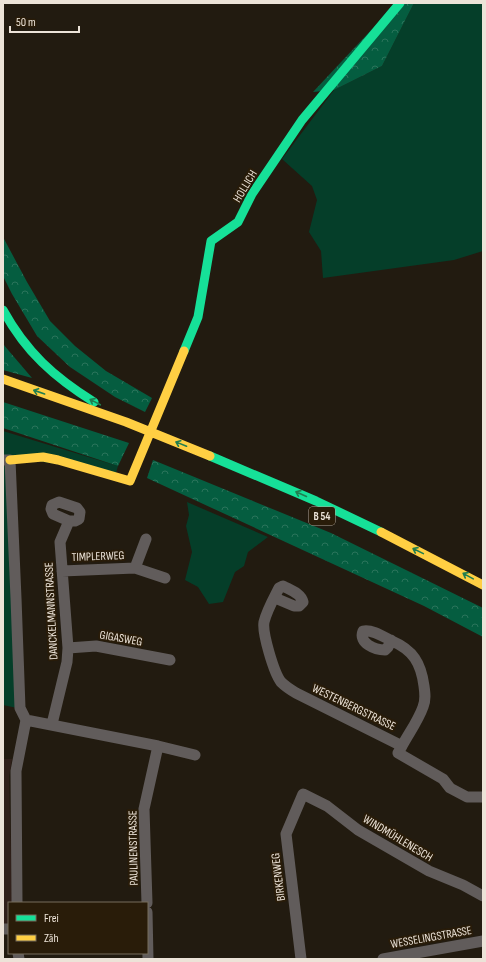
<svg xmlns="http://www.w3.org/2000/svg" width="486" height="962" viewBox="0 0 486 962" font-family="'Sofia Sans Condensed',sans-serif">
<defs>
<pattern id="forest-crowns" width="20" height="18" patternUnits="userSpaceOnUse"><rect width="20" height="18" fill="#055d40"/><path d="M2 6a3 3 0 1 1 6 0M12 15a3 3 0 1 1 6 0" fill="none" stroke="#2a745b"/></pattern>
</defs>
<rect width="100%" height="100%" fill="#221b10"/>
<!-- education -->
<path fill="#30201a" d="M 3,759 L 12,759 L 9,776 L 12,903 L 9,903 L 9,924 L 3,924 Z"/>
<!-- green -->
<path fill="#053e29" d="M 414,3 L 483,3 L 483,251 L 454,260 L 323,278 L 321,251 L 309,232 L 317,200 L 312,186 L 282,159 L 334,90 L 382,66 Z
M 3,431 L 118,466 L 116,473 L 3,456 Z
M 3,466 L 7,466 L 17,708 L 3,705 Z
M 187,502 L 268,537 L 248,552 L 244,566 L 235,572 L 223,602 L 209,604 L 198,587 L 185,580 L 192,552 L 186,526 L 189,515 Z"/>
<!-- forest -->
<path fill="url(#forest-crowns)" d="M 394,3 L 414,3 L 382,66 L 334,90 L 313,92 L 373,28 Z
M 3,237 L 27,282 L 50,321 L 75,346 L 106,371 L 152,398 L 145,412 L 115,397 L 70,367 L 37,336 L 12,294 L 3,276 Z
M 3,344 L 32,378 L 3,370 Z
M 3,402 L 129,443 L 118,466 L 3,428 Z
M 153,460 L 331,533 L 483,608 L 483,637 L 424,606 L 147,478 Z"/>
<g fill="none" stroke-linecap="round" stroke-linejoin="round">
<!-- street -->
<path stroke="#615c5b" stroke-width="11" d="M 3,460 L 10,460 L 16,598 L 20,708 L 26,720
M 135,568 L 146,539
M 62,571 L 135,568 L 165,578
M 275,598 L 294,606 L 299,606 L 303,602 C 301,593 290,590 283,586 L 279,588 C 274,598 267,610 264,622 C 262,633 274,673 281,682 C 285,686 291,690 296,693 L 402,746 L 398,753 L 443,779 L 450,788 L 467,797 L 483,797
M 391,640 L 388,647 L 385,650 C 375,650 358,643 363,631 C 372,629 384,637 392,641 C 413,650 421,663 424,686 C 425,693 426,700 423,707 C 418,721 409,733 402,746
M 68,648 L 96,646 L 170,660
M 52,724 L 67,662 L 68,648 L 60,542 L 69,521 L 75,521 L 79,519 L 80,512 L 77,508 L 59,502 L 52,505 L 51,509 L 53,514 L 69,521
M 17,903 L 16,771 L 26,720 L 158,746 L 195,755
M 147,903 L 144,809 L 158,746
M 147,912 L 148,959
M 3,929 L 9,929
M 18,953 L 19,959
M 301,959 L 286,834 L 303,794 L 327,806 L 358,830 L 429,871 L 463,885 L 483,896
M 383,959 L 483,941"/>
<!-- fast -->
<path stroke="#16e098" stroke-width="9" d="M 3,310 C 26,352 54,377 94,402
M 184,351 L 198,317 L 211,241 L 238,222 L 252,194 L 302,120 L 400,3
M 210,456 L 316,501 L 381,532"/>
<!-- slow -->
<path stroke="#ffcf43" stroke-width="9" d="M 3,379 L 126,422 L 210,456
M 10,460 L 43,457 L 58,460 L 130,481 L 184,351
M 381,532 L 483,585"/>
</g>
<!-- one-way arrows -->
<defs><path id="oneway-shaft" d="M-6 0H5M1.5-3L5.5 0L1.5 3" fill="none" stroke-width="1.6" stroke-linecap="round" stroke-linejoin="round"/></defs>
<g stroke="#207e50">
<use href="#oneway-shaft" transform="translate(39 392) rotate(-161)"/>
<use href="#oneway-shaft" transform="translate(95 402) rotate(-152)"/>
<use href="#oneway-shaft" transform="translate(181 444) rotate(-158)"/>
<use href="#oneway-shaft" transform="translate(301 494) rotate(-156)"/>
<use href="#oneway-shaft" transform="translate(418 551) rotate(-154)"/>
<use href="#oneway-shaft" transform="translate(468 576) rotate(-151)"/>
</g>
<g text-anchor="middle" stroke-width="4" stroke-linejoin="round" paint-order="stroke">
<!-- shield labels -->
<rect fill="#291c09" stroke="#b2a79a" stroke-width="1" x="309" y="507" width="26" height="18" rx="3"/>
<g font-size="11" font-weight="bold" fill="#ece3d8">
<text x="322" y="520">B 54</text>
</g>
<!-- street labels -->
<g font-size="12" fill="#ece3d8" stroke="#291c09">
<text transform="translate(245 186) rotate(-59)" y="4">HOLLICH</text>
<text transform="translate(98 556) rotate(-2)" y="4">TIMPLERWEG</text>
<text transform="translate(51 611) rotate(-93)" y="4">DANCKELMANNSTRASSE</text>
<text transform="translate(121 638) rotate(10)" y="4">GIGASWEG</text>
<text transform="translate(354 707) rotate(26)" y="4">WESTENBERGSTRASSE</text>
<text transform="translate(398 838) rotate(31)" y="4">WINDMÜHLENESCH</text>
<text transform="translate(133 848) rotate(-91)" y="4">PAULINENSTRASSE</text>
<text transform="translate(278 877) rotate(-97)" y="4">BIRKENWEG</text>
<text transform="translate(431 937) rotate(-10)" y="4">WESSELINGSTRASSE</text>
</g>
</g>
<!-- border -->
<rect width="486" height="962" fill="none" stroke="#ece3d8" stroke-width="8"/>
<!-- legend -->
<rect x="8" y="902" width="140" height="52" fill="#291c09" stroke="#776c5c"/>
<rect x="16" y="915" width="20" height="6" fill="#16e098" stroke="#776c5c"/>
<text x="44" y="922" font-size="12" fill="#ece3d8">Frei</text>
<rect x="16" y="935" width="20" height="6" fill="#ffcf43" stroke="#776c5c"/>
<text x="44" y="942" font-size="12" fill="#ece3d8">Zäh</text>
<!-- scale -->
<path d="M10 26v6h69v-6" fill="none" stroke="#ece3d8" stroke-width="2"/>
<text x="16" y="26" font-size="12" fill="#ece3d8" stroke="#291c09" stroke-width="3" paint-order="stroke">50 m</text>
</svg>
